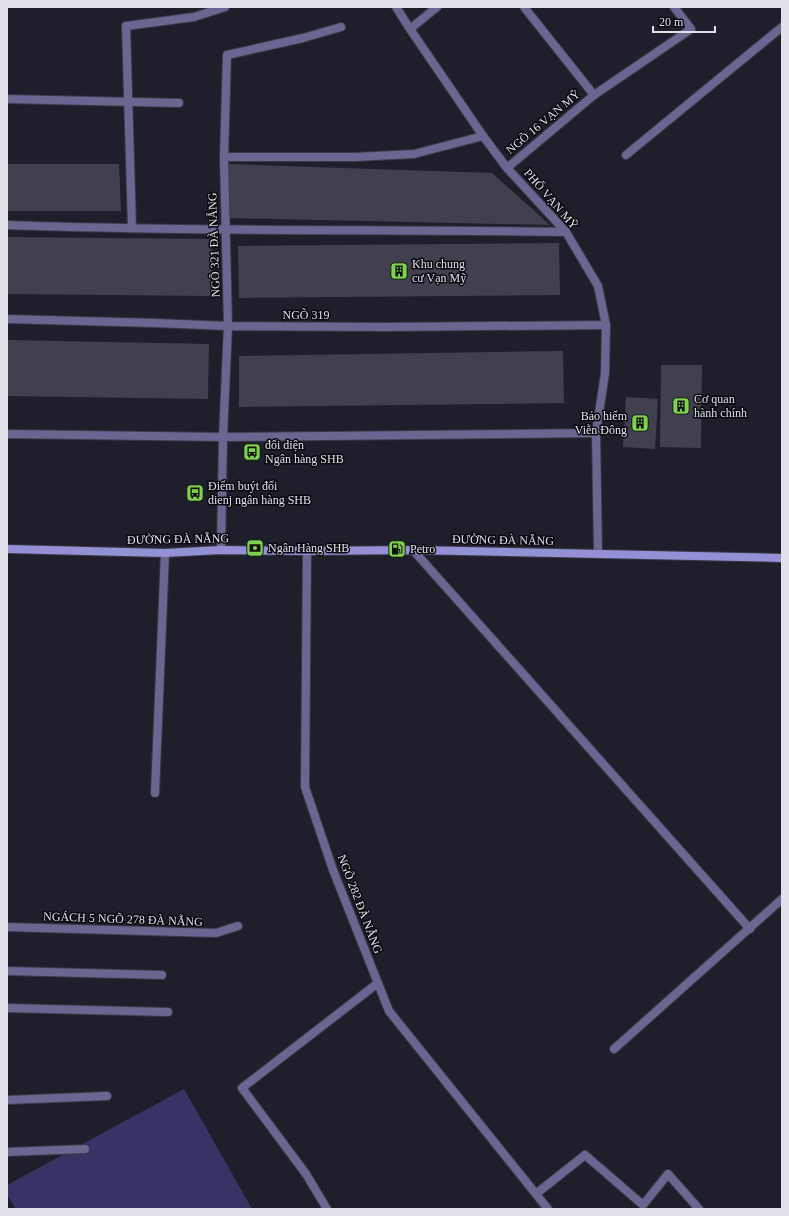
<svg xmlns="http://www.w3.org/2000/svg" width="789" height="1216" viewBox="0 0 789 1216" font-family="Georgia,serif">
<rect width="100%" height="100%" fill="#1f1f2c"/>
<!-- green -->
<path fill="#383365" d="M 184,1089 L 252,1209 L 16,1209 L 7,1195 L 7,1185 Z"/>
<!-- building -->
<path fill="#40404f" d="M 7,164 L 119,164 L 121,211 L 7,211 Z
M 228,164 L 492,173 L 550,225 L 227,218 Z
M 7,237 L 212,239 L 211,296 L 7,294 Z
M 559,243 L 560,295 L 239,298 L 238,246 Z
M 7,340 L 209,344 L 208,399 L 7,396 Z
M 563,351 L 564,403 L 239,407 L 239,356 Z
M 661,365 L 702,365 L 701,448 L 660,447 Z
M 626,397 L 658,399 L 655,449 L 623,447 Z"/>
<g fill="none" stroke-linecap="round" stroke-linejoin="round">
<defs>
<path id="service" d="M 524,7 L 594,95
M 7,99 L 179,103
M 626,155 L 782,27
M 224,157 L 355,157 L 414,154 L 483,136
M 7,225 C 193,232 380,229 566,232
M 132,228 L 126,26 L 194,17 L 225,7
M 7,319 L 155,323 L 228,326 L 386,327 L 606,325
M 7,434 L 223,437 L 596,433
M 221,550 L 223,437 L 228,326 L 224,157 L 227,55 L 303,38 L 341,27
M 413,550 L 750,929
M 155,793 L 165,553
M 7,927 L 216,933 L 238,926
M 7,971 L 162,975
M 7,1008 L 168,1012
M 614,1049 L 782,899
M 7,1100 L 107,1096
M 7,1152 L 85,1149
M 537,1193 L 585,1155 L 643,1205 L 668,1174 L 699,1209
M 327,1209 L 306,1174 L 242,1088 L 378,983"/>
<path id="minor" d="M 396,7 L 410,29 L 483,136 L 507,168 L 566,232 L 598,286 L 606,325 L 605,373 L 596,433 L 598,554
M 410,29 L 437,7
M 507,168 L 594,95 L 691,29 L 674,7
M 307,551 L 305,787 L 333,870 L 389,1011 L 548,1209"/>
<path id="secondary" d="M 7,549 L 165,553 L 221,550 L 307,551 L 413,550 L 782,558"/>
</defs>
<!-- service casing -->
<use href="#service" stroke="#3a3a47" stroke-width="10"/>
<!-- minor casing -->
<use href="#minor" stroke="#3a3a47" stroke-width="10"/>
<!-- secondary casing -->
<use href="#secondary" stroke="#3a3a47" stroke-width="10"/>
<!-- service -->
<use href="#service" stroke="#696792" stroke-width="8"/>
<!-- minor -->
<use href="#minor" stroke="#696792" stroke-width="8"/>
<!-- secondary -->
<use href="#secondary" stroke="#9390d5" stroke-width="8"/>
</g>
<!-- icons -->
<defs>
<symbol id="building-square" viewBox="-11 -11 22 22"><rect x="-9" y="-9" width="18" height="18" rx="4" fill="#80d052" stroke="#09090f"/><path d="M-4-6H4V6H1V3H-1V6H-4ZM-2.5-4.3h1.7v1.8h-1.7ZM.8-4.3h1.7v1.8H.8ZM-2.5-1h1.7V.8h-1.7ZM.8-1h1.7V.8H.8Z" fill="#111"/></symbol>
<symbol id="bus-square" viewBox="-11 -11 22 22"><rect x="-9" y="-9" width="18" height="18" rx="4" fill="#80d052" stroke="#09090f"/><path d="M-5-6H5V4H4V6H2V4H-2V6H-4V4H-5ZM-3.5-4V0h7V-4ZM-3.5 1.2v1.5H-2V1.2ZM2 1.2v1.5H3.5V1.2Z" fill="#111"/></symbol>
<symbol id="bank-square" viewBox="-11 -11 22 22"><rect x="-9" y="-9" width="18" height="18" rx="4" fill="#80d052" stroke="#09090f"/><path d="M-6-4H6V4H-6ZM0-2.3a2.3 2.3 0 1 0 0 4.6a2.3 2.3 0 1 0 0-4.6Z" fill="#111"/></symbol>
<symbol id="fuel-square" viewBox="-11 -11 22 22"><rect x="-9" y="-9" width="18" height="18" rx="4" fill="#80d052" stroke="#09090f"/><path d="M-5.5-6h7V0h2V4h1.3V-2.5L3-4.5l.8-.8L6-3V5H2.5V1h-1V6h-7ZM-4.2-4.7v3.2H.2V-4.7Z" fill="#111"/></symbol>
</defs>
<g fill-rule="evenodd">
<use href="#building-square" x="389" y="261" width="20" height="20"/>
<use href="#building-square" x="671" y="396" width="20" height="20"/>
<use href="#building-square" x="630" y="413" width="20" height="20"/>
<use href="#bus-square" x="242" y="442" width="20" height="20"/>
<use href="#bus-square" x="185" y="483" width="20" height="20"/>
<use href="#bank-square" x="245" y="538" width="20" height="20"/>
<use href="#fuel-square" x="387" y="539" width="20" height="20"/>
</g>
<g text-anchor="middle" stroke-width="3" stroke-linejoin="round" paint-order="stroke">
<!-- street labels -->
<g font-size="12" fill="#e1e1ea" stroke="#09090f">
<text transform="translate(543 122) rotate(-40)" y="4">NGÕ 16 VẠN MỸ</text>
<text transform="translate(551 199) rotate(49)" y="4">PHỐ VẠN MỸ</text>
<text transform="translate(214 245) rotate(-92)" y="4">NGÕ 321 ĐÀ NẴNG</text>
<text x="306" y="319">NGÕ 319</text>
<text transform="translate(178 539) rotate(-1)" y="4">ĐƯỜNG ĐÀ NẴNG</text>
<text transform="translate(503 540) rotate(1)" y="4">ĐƯỜNG ĐÀ NẴNG</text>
<text transform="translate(360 904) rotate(69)" y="4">NGÕ 282 ĐÀ NẴNG</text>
<text transform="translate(123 919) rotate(2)" y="4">NGÁCH 5 NGÕ 278 ĐÀ NẴNG</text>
</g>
<!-- poi labels -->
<g font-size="12" fill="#e1e1ea" stroke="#09090f" text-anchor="start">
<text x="412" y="268">Khu chung<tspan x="412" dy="14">cư Vạn Mỹ</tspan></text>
<text x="694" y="403">Cơ quan<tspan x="694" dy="14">hành chính</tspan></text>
<text x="627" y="420" text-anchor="end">Bảo hiểm<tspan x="627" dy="14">Viễn Đông</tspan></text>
<text x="265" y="449">đối diện<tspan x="265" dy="14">Ngân hàng SHB</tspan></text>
<text x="208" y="490">Điểm buýt đối<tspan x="208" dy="14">dienj ngân hàng SHB</tspan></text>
<text x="268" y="552">Ngân Hàng SHB</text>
<text x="410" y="553">Petro</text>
</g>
</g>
<!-- border -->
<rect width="789" height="1216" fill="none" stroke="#e1e1ea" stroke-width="16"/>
<!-- scale -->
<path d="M653 26v6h62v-6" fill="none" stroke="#e1e1ea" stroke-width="2"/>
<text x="659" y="26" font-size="12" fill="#e1e1ea" stroke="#09090f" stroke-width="3" paint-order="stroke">20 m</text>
</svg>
